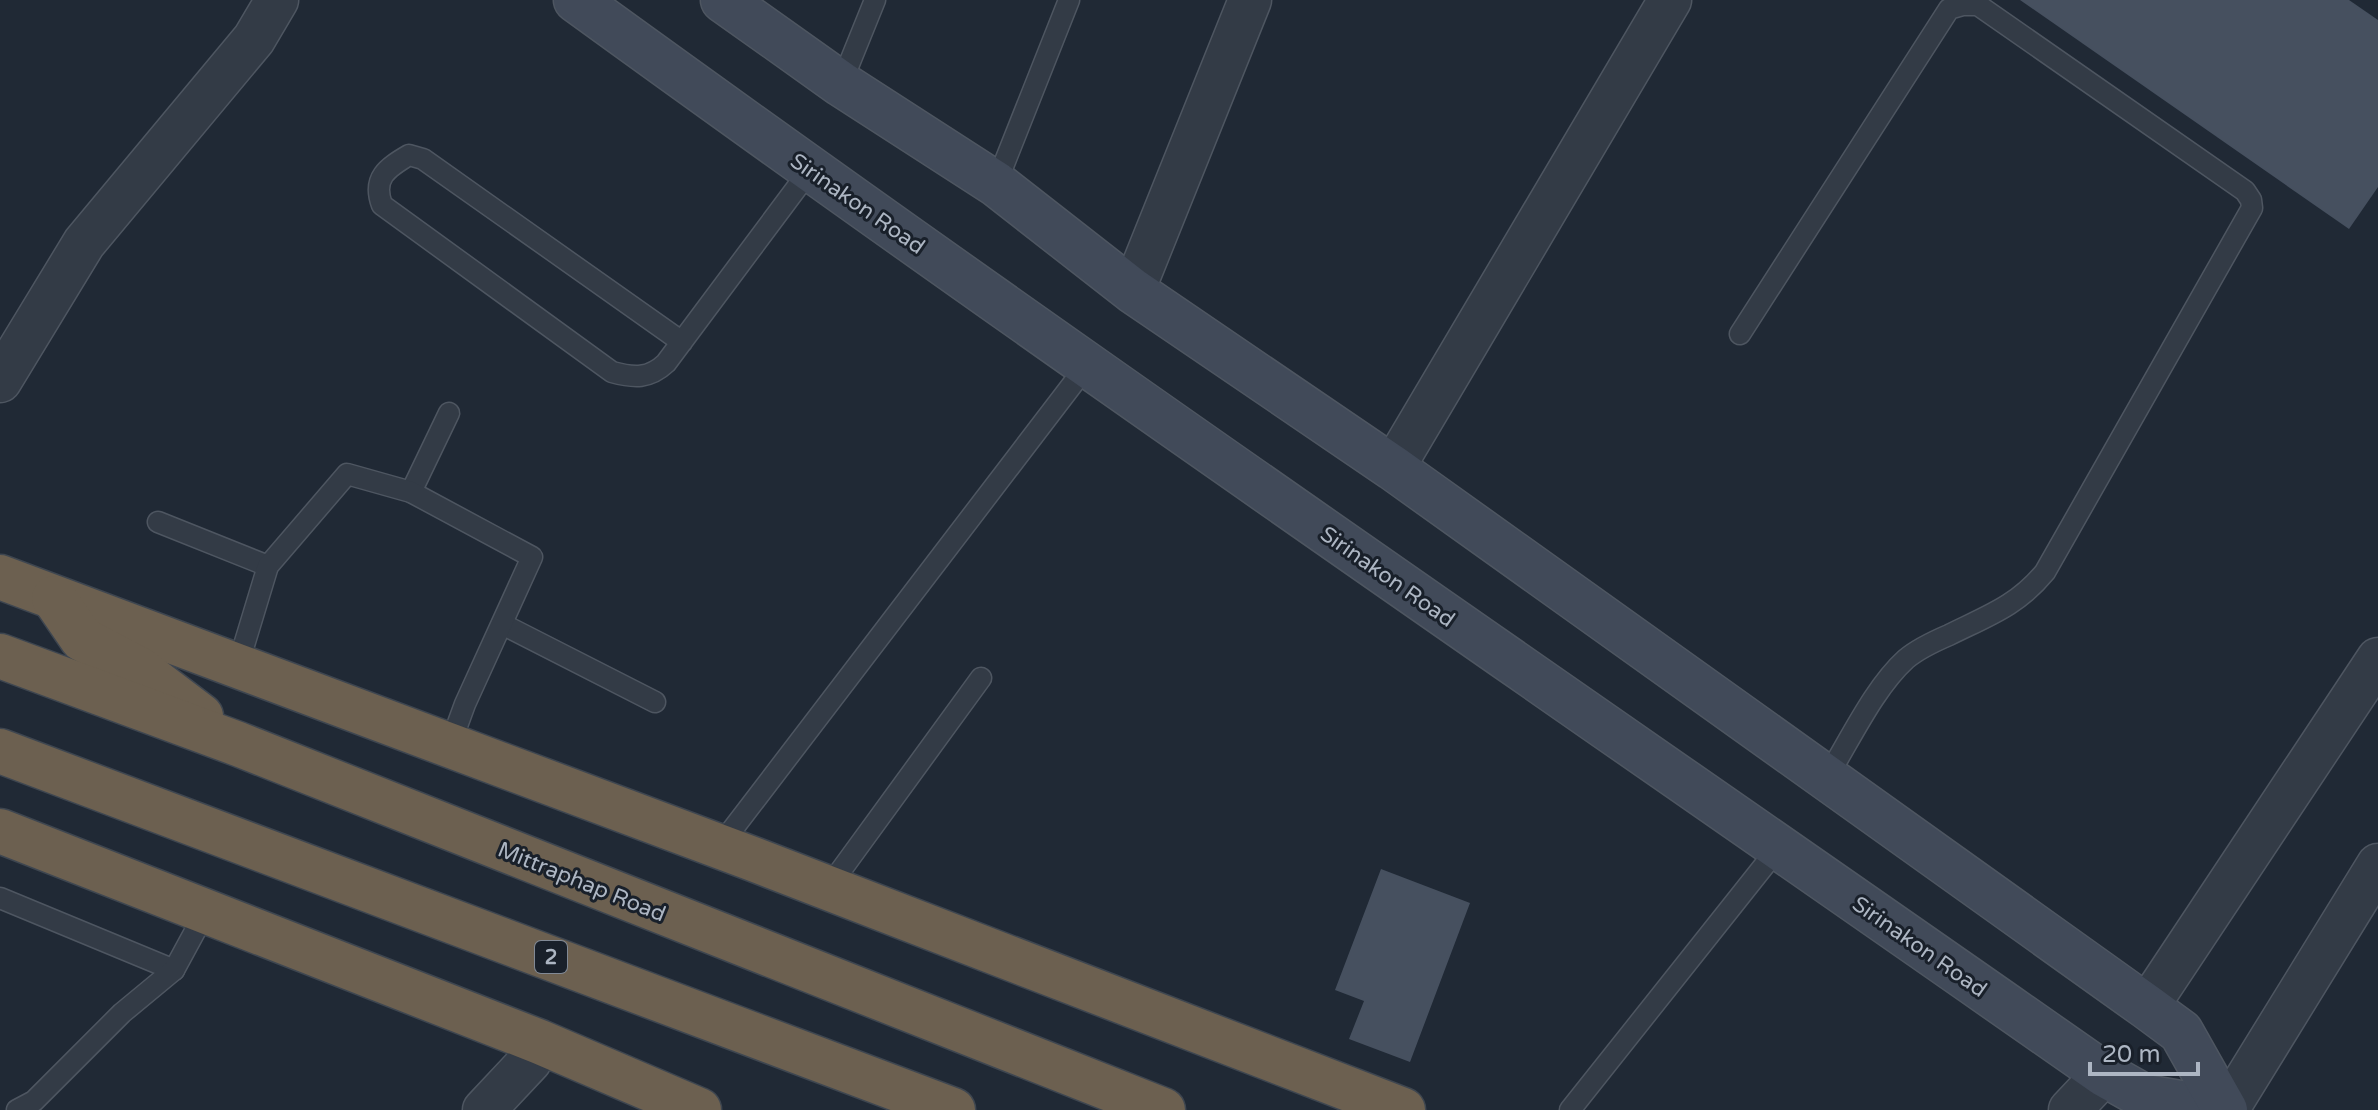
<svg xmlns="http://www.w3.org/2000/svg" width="2378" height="1110" font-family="'Varela Round',sans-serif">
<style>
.building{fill:#46505f}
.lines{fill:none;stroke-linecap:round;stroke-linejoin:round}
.lane-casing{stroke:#4e5661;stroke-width:23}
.street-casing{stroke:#4e5661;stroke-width:45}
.secondary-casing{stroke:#4e5661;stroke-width:47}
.highway-casing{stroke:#3e4650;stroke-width:47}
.lane{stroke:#333b46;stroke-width:20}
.street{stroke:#333b46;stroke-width:42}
.secondary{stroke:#414a59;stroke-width:44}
.highway{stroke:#6c6050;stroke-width:44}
.labels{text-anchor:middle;stroke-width:6;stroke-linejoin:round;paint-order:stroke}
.shield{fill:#19202a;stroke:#818995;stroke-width:2}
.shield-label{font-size:20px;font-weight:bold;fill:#adb6c3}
.street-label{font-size:22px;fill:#adb6c3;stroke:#19202a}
</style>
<rect width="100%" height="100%" fill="#202935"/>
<g class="building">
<path d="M2020 0H2349L2378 20V187L2349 229Z"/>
<path d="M1381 869 1470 903 1410 1062 1349 1039 1364 1001 1335 990Z"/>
</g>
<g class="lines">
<g class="lane-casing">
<g id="lane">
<path d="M841 84 875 0"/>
<path d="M996 184 1069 0"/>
<path d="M1740 334 1949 9 1963 5H1978L2245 191 2251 200 2252 208 2045 572C2017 606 1987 616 1949 635 1935 641 1918 649 1906 659 1874 688 1850 740 1827 777"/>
<path d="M682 342 423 159 409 155C387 168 372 178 382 205L612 372C634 378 649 379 666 363L810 170"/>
<path d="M411 492 449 413"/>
<path d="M158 522 268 566"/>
<path d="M502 624 655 702"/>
<path d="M238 665 268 566 347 474 411 492 532 557 465 704 450 745"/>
<path d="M719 847 1088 364"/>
<path d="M828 888 981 678"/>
<path d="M0 898 174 970"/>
<path d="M17 1110 34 1101 122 1013 174 970 206 911"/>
<path d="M1570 1110 1779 847"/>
</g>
</g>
<g class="street-casing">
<g id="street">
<path d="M1133 291 1250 0"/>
<path d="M0 381 84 243 254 39 277 0"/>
<path d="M1393 468 1670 0"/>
<path d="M2147 1007 2378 659"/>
<path d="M484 1110 530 1061 540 1042"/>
<path d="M2070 1110 2104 1074"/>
<path d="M2227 1110 2378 865"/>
</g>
</g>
<g class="secondary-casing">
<g id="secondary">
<path d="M576 0C1080 366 1594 717 2104 1074L2145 1097 2220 1110"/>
<path d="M723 0 841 84 996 184 1133 291 1393 468 2147 1007 2181 1032 2225 1110"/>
</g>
</g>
<g class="highway-casing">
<g id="highway">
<path d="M0 577 753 859 1403 1110"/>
<path d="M54 598 82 639 139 669 201 716"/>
<path d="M0 656 238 744 1163 1110"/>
<path d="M0 751 953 1110"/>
<path d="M0 831 540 1042 699 1110"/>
</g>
</g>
<use href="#lane" class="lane"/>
<use href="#street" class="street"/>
<use href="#secondary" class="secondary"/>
<use href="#highway" class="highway"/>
</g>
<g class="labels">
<rect class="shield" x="535" y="941" width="32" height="32" rx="6"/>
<g class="shield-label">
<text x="551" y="964">2</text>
</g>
<g class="street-label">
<text transform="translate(858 203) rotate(35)" y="8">Sirinakon Road</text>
<text transform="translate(1388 576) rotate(35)" y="8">Sirinakon Road</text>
<text transform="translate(582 881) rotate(22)" y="8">Mittraphap Road</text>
<text transform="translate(1920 946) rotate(35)" y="8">Sirinakon Road</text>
</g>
</g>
<path d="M2090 1062v12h108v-12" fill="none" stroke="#adb6c3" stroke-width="4"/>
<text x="2102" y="1062" font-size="24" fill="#adb6c3" stroke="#19202a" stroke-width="6" paint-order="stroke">20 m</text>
</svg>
